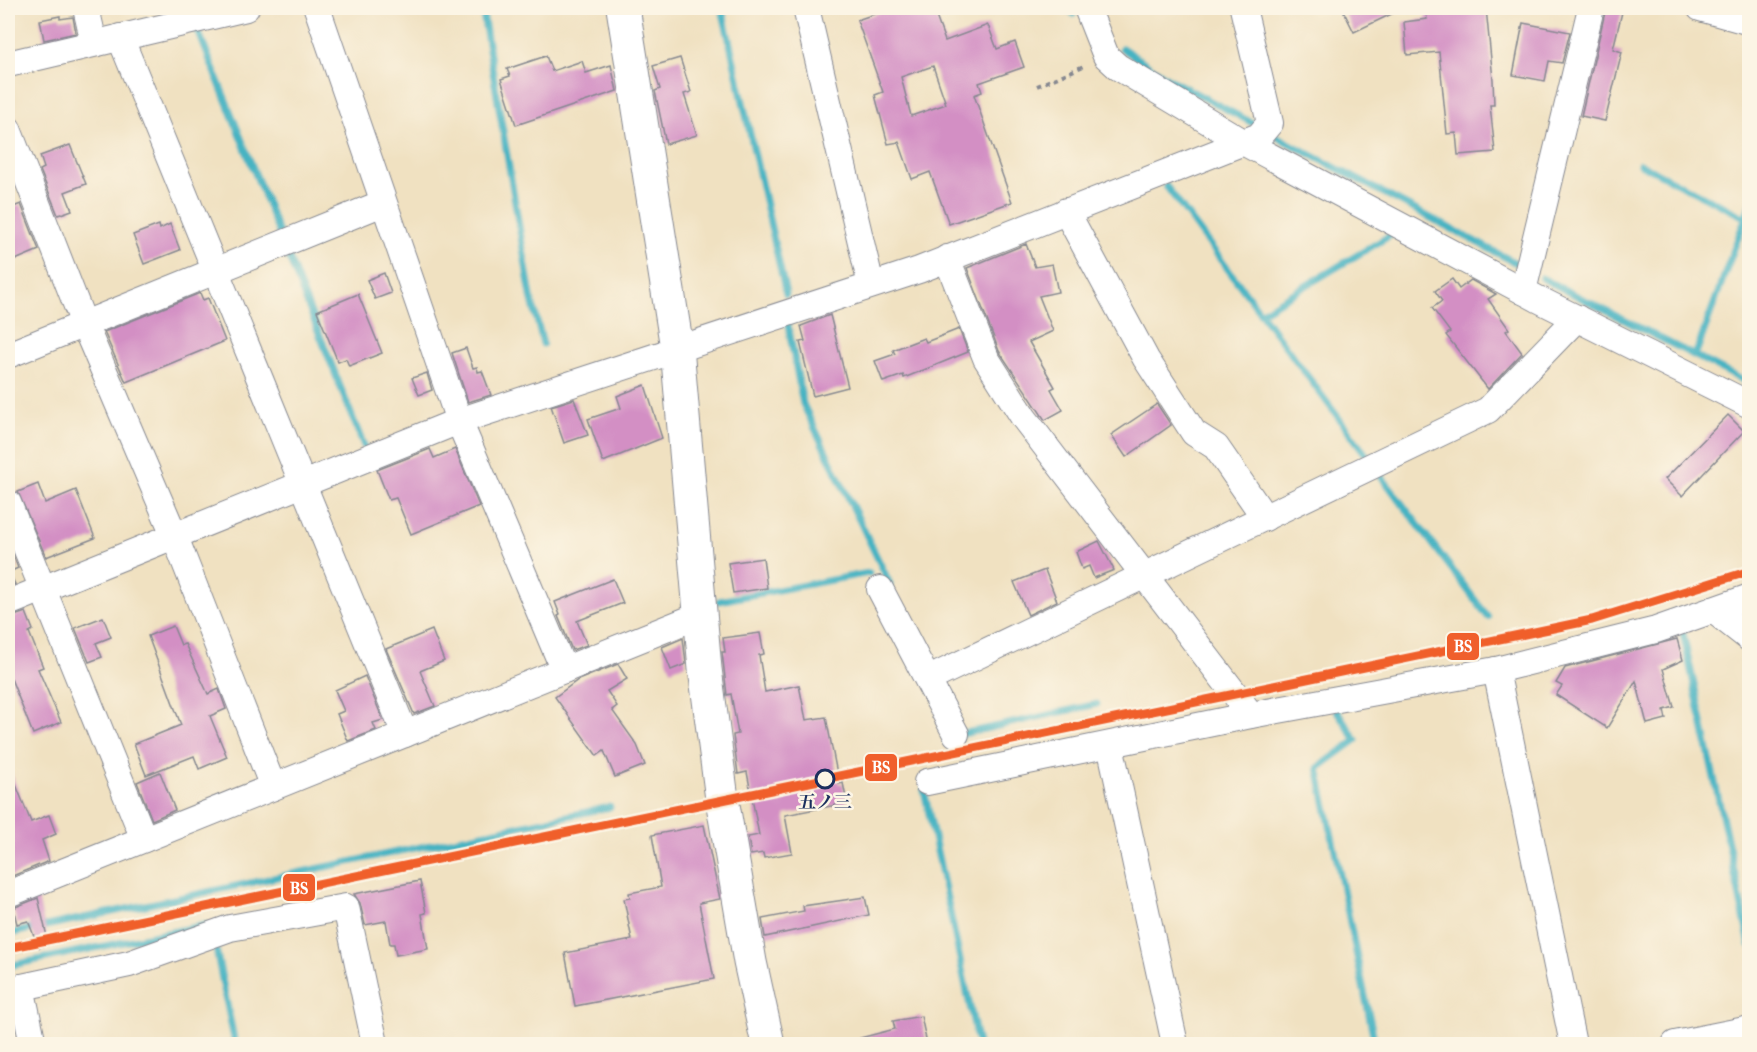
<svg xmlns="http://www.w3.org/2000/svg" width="1757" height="1052" font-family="'IM FELL French Canon','Noto Serif JP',serif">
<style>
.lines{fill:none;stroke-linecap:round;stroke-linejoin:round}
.stream{stroke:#46b3c2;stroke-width:7}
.building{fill:#d38fc4;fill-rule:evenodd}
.street-casing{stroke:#868890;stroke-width:28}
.secondary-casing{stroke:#868890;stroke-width:35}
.path{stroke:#868890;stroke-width:4;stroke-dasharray:4.5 4.5;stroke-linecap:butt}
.street{stroke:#fff;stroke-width:26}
.secondary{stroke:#fff;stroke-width:33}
.rail-1-casing{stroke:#fcf5e5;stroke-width:14}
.rail-1{stroke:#f05f2c;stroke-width:9}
.stop-dot{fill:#fcf5e5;stroke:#1b2f5e;stroke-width:3}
.labels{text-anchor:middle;stroke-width:5;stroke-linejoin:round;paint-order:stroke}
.stop-label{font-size:18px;font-weight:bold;fill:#1b2f5e;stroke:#fcf5e5}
.line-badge{stroke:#fcf5e5;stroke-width:2}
.badge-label{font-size:16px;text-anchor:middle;font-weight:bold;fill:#fff}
</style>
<rect width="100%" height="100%" fill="#fcf5e5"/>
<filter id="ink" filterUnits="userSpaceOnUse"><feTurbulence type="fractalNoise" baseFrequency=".0167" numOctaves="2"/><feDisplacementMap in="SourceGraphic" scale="12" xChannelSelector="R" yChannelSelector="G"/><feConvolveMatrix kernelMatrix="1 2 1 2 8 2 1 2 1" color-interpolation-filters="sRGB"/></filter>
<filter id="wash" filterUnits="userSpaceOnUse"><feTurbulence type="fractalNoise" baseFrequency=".008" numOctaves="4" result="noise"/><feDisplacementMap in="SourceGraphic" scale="24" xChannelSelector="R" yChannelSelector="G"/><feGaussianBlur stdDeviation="1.35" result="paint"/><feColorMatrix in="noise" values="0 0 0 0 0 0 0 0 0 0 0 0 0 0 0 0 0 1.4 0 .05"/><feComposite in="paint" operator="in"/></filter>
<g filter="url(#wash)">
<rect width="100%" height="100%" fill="#f0e1c1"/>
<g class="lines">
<g class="stream">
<path d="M482 8 531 296 543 344"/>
<path d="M722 8 786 294"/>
<path d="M1070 8 1073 14"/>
<path d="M194 29 197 28 281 238"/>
<path d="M1122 48 1167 78 1260 127"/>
<path d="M1270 133 1518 264"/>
<path d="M1640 164 1750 220"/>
<path d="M1166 186 1367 456"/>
<path d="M287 253 364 446"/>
<path d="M1542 278 1750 384"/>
<path d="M1260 313 1391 235"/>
<path d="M787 320 803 404 890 584"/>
<path d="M1695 356 1750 205"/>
<path d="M1378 472 1488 617"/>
<path d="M719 601 869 573"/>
<path d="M1682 629 1750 945"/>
<path d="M1334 706 1356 740 1318 768 1375 1044"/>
<path d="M961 732 962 734 1097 704"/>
<path d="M924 790 978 1044"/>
<path d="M8 934 610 807"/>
<path d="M216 949 235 1044"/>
<path d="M8 966 205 925"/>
</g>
</g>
<g id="blocks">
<g class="building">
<path d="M892 8H933L945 41 988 25 997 49 1015 42 1024 67 979 83 982 92 974 95 1012 202 949 224 930 172 912 179 899 142 888 144 875 95 883 92 857 20ZM933 66 946 104 911 116 901 77Z"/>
<path d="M1342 8H1404L1354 32Z"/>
<path d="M1425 8H1486L1493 80 1494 105H1490L1495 152 1458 155 1456 133 1447 134 1439 52 1407 55 1404 22 1427 19Z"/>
<path d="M1606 8H1623L1613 49 1622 52 1605 121 1581 116Z"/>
<path d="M60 16V19L73 17 76 33 44 40 40 20Z"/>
<path d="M1523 23 1570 32 1562 63 1549 61 1545 81 1513 75Z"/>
<path d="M546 56 552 71 582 61 586 73 611 65 617 91 516 125 501 79 510 76 507 69Z"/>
<path d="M680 58 691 92 684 94 697 135 666 144 655 91 660 89 653 66Z"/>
<path d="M70 145 86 184 65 192 72 210 58 215 40 170 44 168 40 156Z"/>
<path d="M21 204 39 250 8 263V209Z"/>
<path d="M170 224 180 250 144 264 133 235 159 225 160 229Z"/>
<path d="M1026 244 1035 267 1052 264 1058 292 1039 296 1053 331 1029 342 1055 387 1051 389 1063 410 1045 420 999 351 967 268Z"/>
<path d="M384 273 391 293 375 299 367 280Z"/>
<path d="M1452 279 1459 289 1471 280 1496 294 1488 299 1509 329 1506 331 1522 353 1488 389 1446 335 1450 332 1432 308 1442 301 1435 291Z"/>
<path d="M200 293 203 300 208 298 225 341 126 382 104 332Z"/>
<path d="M358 294 382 353 349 366 346 359 338 362 317 311Z"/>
<path d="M830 315 848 387 813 396 800 342 805 341 801 326Z"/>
<path d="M959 329 968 352 904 378 903 375 883 382 875 361 895 354 893 350 924 338 926 342Z"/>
<path d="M466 348 473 368 477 367 478 372 482 371 491 395 468 402 452 353Z"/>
<path d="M427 373 432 390 419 395 412 378Z"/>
<path d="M645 385 662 438 603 462 588 419 621 408 617 396Z"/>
<path d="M574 399 588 435 564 443 551 406Z"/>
<path d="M1157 404 1171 425 1126 457 1111 435Z"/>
<path d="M1728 415 1744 431 1682 496 1665 479Z"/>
<path d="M430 449 434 458 455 449 479 506 411 534 396 498 389 500 377 470Z"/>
<path d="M38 484 45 503 76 490 95 538 46 557 18 492Z"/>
<path d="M1099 541 1114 570 1094 578 1089 566 1082 569 1076 552Z"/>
<path d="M8 542 18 568 9 572 15 584 8 587Z"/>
<path d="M763 558 767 588 733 593 728 563Z"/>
<path d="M1045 570 1057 601 1028 615 1014 582Z"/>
<path d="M613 579 623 603 577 621 587 645 572 650 558 616 560 615 555 602Z"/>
<path d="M26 612 33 630 29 632 43 667 38 669 61 722 33 734 8 671V618Z"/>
<path d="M103 617 111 637 96 643 102 657 89 662 75 628Z"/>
<path d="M173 626 181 645 185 644 208 694 219 689 226 709 210 716 227 757 199 769 194 756 146 775 134 744 181 725 148 636Z"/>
<path d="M432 630 444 661 420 671 435 706 414 714 386 649Z"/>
<path d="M760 633 764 654 759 655 765 692 799 685 806 720 826 717 839 784 843 783 847 803 785 815 792 853 764 858 763 853 751 855 748 837 759 835 747 772 738 774 733 735 738 734 731 694 727 695 722 652H725L723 638Z"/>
<path d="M683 638 686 664 671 670 662 647Z"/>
<path d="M1677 639 1683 660 1663 669 1674 707 1664 710 1666 719 1647 724 1636 681 1607 728 1556 695 1562 686 1556 683 1565 668Z"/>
<path d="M618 664 627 679 607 691 617 706 612 710 637 745 645 765 615 777 604 751 597 756 555 697 578 680Z"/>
<path d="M365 676 383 720 373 723 376 730 348 741 337 714 344 711 335 690Z"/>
<path d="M8 765 31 822 49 815 56 834 42 840 49 861 10 877 8 870Z"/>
<path d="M160 772 175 810 152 820 137 782Z"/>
<path d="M704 825 720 899 699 903 714 979 575 1006 565 953 632 940 624 899 630 898 629 893 661 887 652 835Z"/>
<path d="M420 881 426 913 422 914 428 949 396 955 394 944H390L386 921 365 925 360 903 354 894Z"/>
<path d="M865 897 869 915 765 937 762 919 804 911 803 906Z"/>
<path d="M38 898 49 945 39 948 28 921 17 924 13 908Z"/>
<path d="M921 1016 927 1044H861L860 1038 895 1029 893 1021Z"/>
</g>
</g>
</g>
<g filter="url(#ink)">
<use href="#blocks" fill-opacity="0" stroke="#868890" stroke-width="1.5"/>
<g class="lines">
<g class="street-casing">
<g id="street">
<path d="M86 8 94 43"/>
<path d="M317 8 459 421 564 670"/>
<path d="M806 8 871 285"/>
<path d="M1087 8 1106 56 1118 67 1243 142 1538 299 1750 405"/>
<path d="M1700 8 1750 22"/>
<path d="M120 37 405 734"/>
<path d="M8 64 246 8"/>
<path d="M8 129 84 324 175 537 273 787"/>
<path d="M1066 211 1146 359 1194 433 1216 447 1265 518"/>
<path d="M947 258 986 358 1024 418 1251 715"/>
<path d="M1523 291 1591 8"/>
<path d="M8 355 383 203"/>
<path d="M8 503 144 839"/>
<path d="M880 589 956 734"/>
<path d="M8 603 459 421 919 270 1259 136 1270 123 1243 8"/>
<path d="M1713 610 1750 639"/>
<path d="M1496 670 1573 1044"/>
<path d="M929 679 1488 410 1577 318"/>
<path d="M1110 745 1175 1044"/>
<path d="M927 782 1251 715 1496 670 1656 630 1750 597"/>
<path d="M8 894 700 615"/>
<path d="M21 987 33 1044"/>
<path d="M8 990 129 964 230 928 346 907 375 1044"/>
<path d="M1675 1044 1750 1029"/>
</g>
</g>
<g class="secondary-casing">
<path id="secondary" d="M623 8 677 348 705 669 722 799 750 962 768 1044"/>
</g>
<path class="path" d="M1037 86 1086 65"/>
<use href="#street" class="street"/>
<use href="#secondary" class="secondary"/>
<g class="rail-1-casing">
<path id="rail-1" d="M8 948 1592 620 1750 571"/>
</g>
<use href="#rail-1" class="rail-1"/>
</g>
</g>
<circle class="stop-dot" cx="825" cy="779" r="9"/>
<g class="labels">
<g class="stop-label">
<text x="825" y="808">五ノ三</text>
</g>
</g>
<g class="line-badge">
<rect x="1446" y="632" width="34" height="29" rx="6" fill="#f05f2c"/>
<rect x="864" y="753" width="34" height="29" rx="6" fill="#f05f2c"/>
<rect x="282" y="873" width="34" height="29" rx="6" fill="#f05f2c"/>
</g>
<g class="badge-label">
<text x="1463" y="652">BS</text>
<text x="881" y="773">BS</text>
<text x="299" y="894">BS</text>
</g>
<rect width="1757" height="1052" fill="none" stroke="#fcf5e5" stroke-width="30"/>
</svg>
